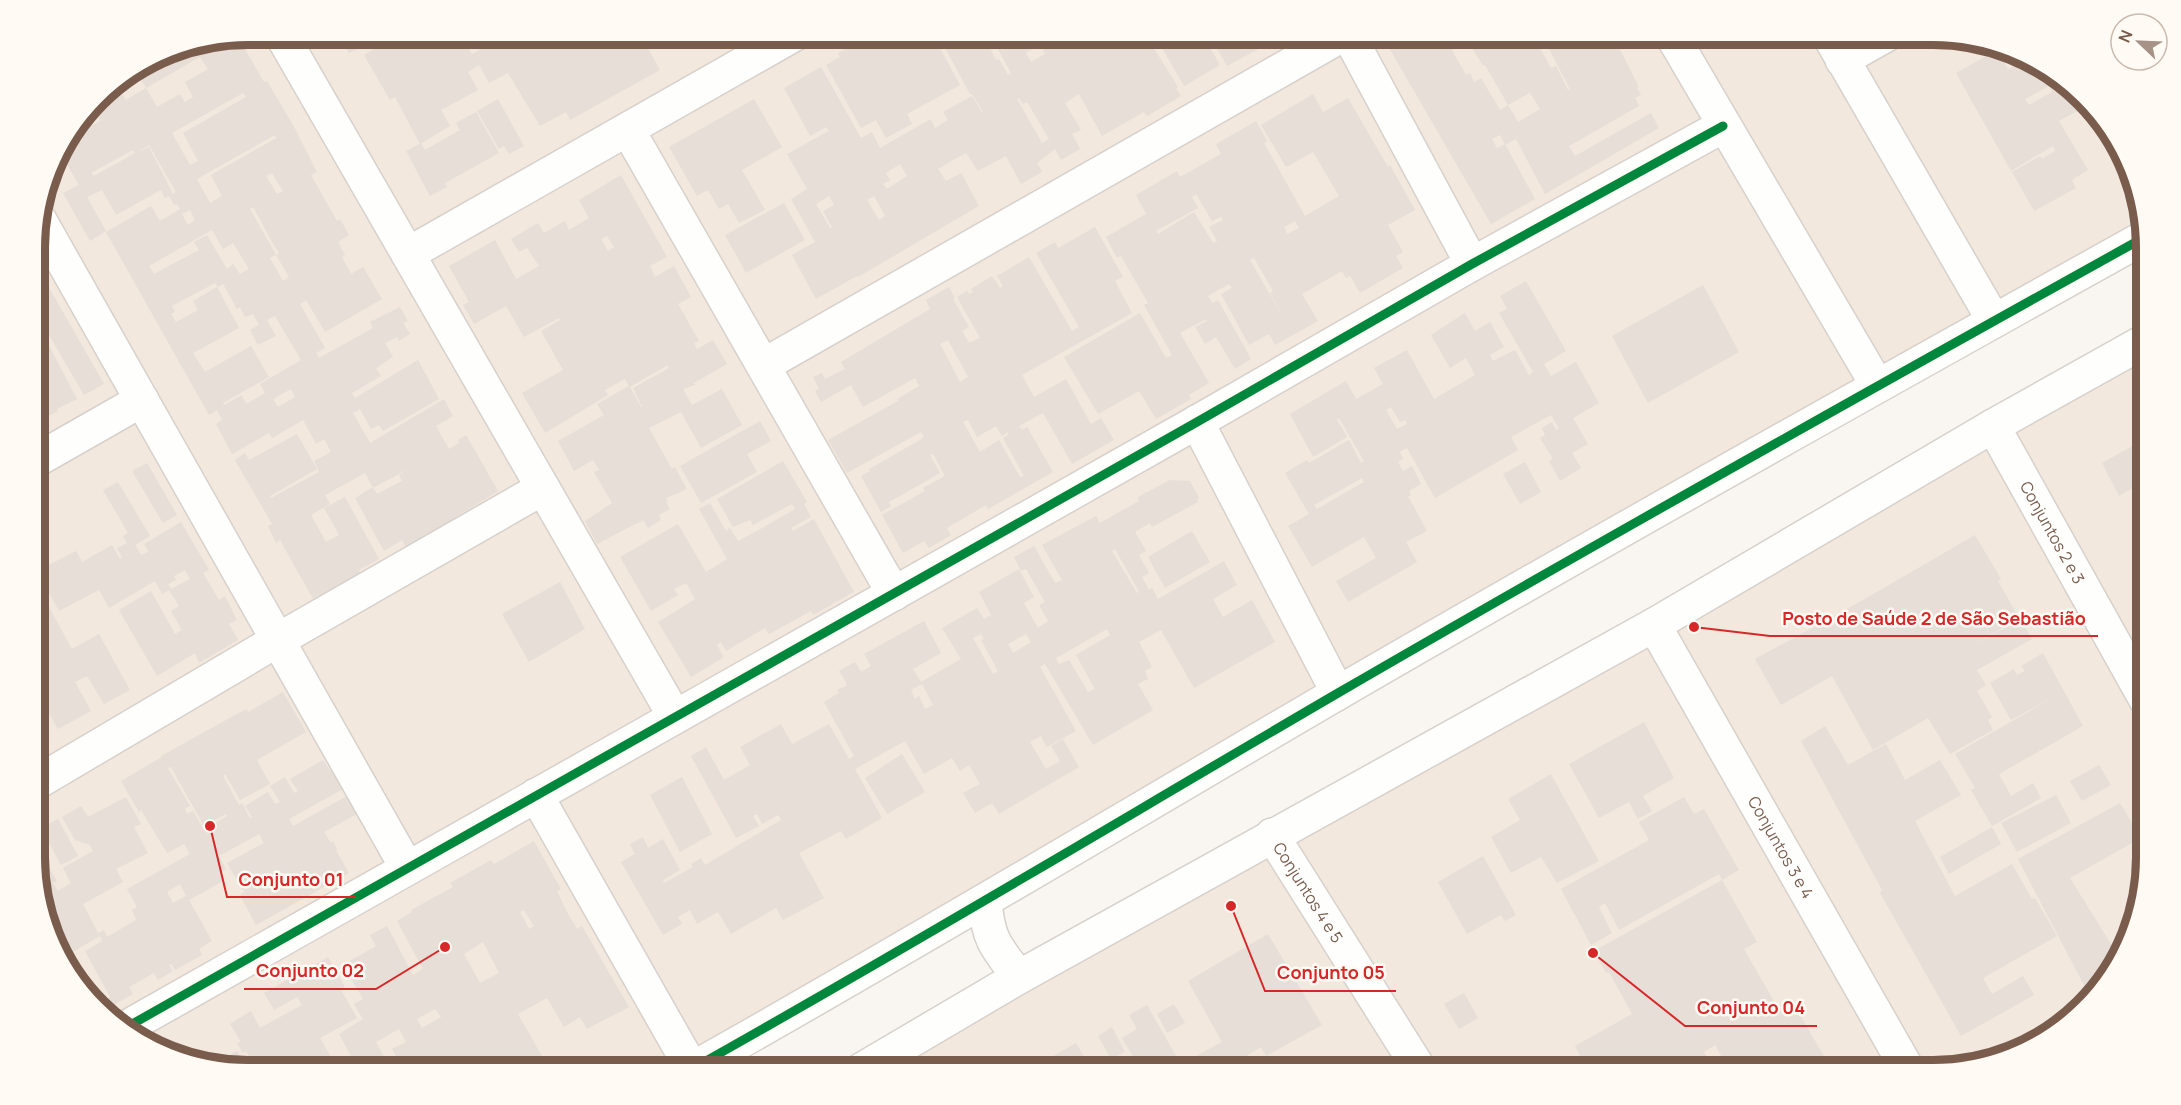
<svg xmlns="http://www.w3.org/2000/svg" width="2181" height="1105" font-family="Manrope,sans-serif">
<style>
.residential{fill:#f2e8de}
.building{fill:#e6ded7;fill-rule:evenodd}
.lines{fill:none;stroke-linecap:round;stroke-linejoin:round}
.minor-casing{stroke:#d7d1cb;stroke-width:36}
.tertiary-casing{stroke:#d7d1cb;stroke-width:36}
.minor{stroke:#fefefd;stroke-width:33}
.tertiary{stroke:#fefefd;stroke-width:33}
.cycleway-casing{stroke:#fffaf3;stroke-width:13}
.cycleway{stroke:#00873e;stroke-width:9}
.labels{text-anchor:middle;stroke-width:5;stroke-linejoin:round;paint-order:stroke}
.street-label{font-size:16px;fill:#7a5c4d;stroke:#fffaf3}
.rim{fill:none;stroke:#7a5c4d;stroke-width:8}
.leader{fill:none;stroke:#d62828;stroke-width:2}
.callout-dot{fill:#d62828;stroke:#fffaf3;stroke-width:2}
.callout-label{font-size:18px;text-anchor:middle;font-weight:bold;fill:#d62828;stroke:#fffaf3;stroke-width:5;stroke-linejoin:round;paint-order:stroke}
</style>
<rect width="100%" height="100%" fill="#f9f5f0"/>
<g class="residential">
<path d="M248 34 1933 35 2027 56 2110 129 2145 220V237L690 1070H248L154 1049 78 987 36 885 35 234 57 153 107 88 167 51Z"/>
<path d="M2145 341 2146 857 2125 951 2051 1035 1947 1070H861Z"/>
</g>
<g class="building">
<path d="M339 34H368L362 38 366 45 349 53Z"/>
<path d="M368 34H462L472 54 500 38 498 34H543L524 47 546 34H558L561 40 575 34H640L660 70 570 120 566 112 540 126 508 73 489 83 479 65 468 72 478 90 441 110 450 126 420 144 395 97 390 100 364 55 375 48Z"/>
<path d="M870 34H940L934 37 960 85 907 114 912 124 886 138 876 120 861 128 826 65 840 57 838 53Z"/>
<path d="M943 34H983L996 60 999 59 1008 75 1011 73 995 44 1001 41 999 37 993 41 990 34H1115L1119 41 1130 34H1145L1178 87 1176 88 1181 96 1147 116 1144 112 1102 136 1079 94 1065 103 1081 130 1072 134 1080 149 1061 160 1055 149 1037 163 1042 172 1021 184 1006 156 978 171 966 153 953 160 938 169 946 181 961 173 979 206 858 277 857 276 816 299 792 255 815 242 791 199 807 189 787 154 829 131 826 127 810 136 784 88 821 67 861 138 872 132 880 148 929 120 930 119 935 128 948 120 943 112 972 96 982 113 983 112 972 94H970L939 37ZM1040 45 1045 54 1031 62 1026 53ZM1019 98 1023 104 1027 102 1049 139 1042 143 1017 99ZM900 164 907 176 887 189 883 184 890 180 886 173ZM829 196 834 205 823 211 832 227 830 228 816 204ZM874 196 885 216 879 220 867 200Z"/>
<path d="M1154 34H1202L1220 65 1184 86Z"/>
<path d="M1209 34H1268L1259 40 1262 47 1227 66Z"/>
<path d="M1381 34H1538L1534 37 1551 68 1556 66 1568 90 1570 89 1541 34H1612L1639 87 1637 88 1641 95 1635 98 1639 106 1569 146 1575 156 1651 113 1659 128 1545 194 1516 139 1505 145 1500 135 1492 139 1497 148 1505 144 1535 199 1491 224ZM1468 41 1483 66 1485 65 1508 105 1502 109 1500 110 1481 78 1474 82 1470 73 1466 75 1452 50ZM1530 93 1540 109 1518 122 1508 105Z"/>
<path d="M238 37 264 82 267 81 293 125 317 172 311 175 337 221 340 219 349 235 338 242 345 255 342 257 351 274 363 267 382 299 325 332 306 300 300 304 325 348 316 353 319 358 373 328 370 322 400 307 408 321 403 323 410 334 399 341 397 337 385 343 393 357 376 368 381 376 352 393 355 398 418 360 439 399 383 431 379 425 371 429 360 409 353 413 370 443 444 399 453 416 436 426 449 449 459 443 458 440 466 435 498 491 451 520 453 524 407 549 402 540 384 551 355 498 373 487 377 494 402 481 399 475 408 469 373 488 365 473 325 495 330 504 311 515 326 542 339 535 324 508 345 497 379 559 359 570 360 573 313 599 280 540 276 543 268 526 272 524 235 460 245 453 249 460 297 434 317 469 270 496 271 498 319 472 314 461 331 452 324 439 316 444 303 420 272 438 269 433 232 454 216 424 222 420 217 410 209 415 106 232 151 206 160 221 180 209 177 204 174 205 169 196 165 198 161 190 116 215 102 190 87 197 106 231 90 241 63 193 79 185 59 151 72 133 73 135 100 121 98 115 78 125 107 88 115 83 126 100 146 88 136 70 152 60 154 65 186 47ZM200 57 208 69 185 82 193 97 185 102 180 94 157 107 146 88ZM243 93 246 97 183 133 198 161 190 165 172 133ZM275 135 276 138 211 175 222 196 210 203 197 179ZM149 145 176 192 173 194 149 147 138 152ZM133 150 135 153 94 176 91 173ZM272 173 283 191 277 194 266 176ZM253 207 272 242 279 253 276 255 250 209ZM190 210 195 220 188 225 182 214ZM212 230 223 249 233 243 249 269 240 274 233 264 227 269 207 235 194 242 199 250 154 274 149 266ZM276 255 289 277 283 281 270 258ZM215 283 218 287 223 284 237 309 240 307 245 317 253 314 259 325 250 330 258 345 276 336 267 320 275 316 301 360 260 384 265 393 246 404 242 395 224 405 223 403 269 377 251 346 205 372 193 353 239 328 217 287 193 301 198 310 176 322 171 314 175 312 172 306ZM291 389 295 397 278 407 273 399Z"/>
<path d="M1997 50 2008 69 2028 58 2085 107 2059 121 2088 170 2072 180 2076 188 2034 211 2012 172 2040 156 2042 159 2055 151 2053 146 2011 171 1956 73ZM2049 86 2052 92 2029 105 2025 99Z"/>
<path d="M1313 94 1323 112 1348 98 1388 167 1390 165 1415 210 1388 225 1403 252 1396 256 1403 268 1360 293 1350 276 1346 278 1342 271 1302 294 1318 321 1275 345 1269 334 1249 345 1221 294 1232 288 1229 284 1208 296 1212 303 1218 300 1251 359 1235 369 1216 337 1205 344 1195 327 1207 321 1206 319 1180 333 1209 383 1189 395 1191 399 1156 419 1139 391 1098 414 1064 357 1140 313 1166 358 1172 355 1144 305 1148 303 1121 256 1117 258 1106 237 1146 214 1136 195 1177 171 1180 177 1221 154 1216 144 1256 121 1267 141 1264 143 1305 216 1339 196 1313 152 1286 167 1261 125ZM1196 194 1212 221 1221 217 1223 220 1209 227 1217 241 1213 243 1194 212 1158 234 1156 231 1198 208 1192 197ZM1295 221 1299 228 1287 234 1284 227ZM1254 258 1273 291 1270 293 1286 322 1250 260Z"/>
<path d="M498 99 524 146 509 154 504 146 499 149 477 111Z"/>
<path d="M754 99 782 147 742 170 765 210 739 223 728 204 719 209 708 190 697 196 669 147Z"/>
<path d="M2087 109 2110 129 2123 162 2118 164Z"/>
<path d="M476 112 499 153 445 183 447 187 430 196 406 151 421 143 425 150 460 130 456 123Z"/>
<path d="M621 175 667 257 650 266 655 277 674 266 691 297 678 304 699 341 694 343 697 349 713 340 727 364 694 383 695 385 683 389 692 405 722 389 742 425 701 448 681 412 649 428 672 469 675 467 687 489 666 498 668 501 666 502 670 509 659 515 661 520 648 528 643 520 597 544 585 521 612 503 594 472 599 470 593 460 574 471 558 441 604 415 597 404 629 386 625 379 605 390 608 395 545 433 522 393 563 370 541 331 560 320 559 318 524 337 506 306 474 324 463 305 469 302 449 266 495 240 516 279 539 266 527 248 519 252 511 239 538 223 544 233 565 221 569 230 589 218 579 200ZM607 236 614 247 608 251 601 239ZM668 365 669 368 633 388 642 407H641L630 387Z"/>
<path d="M784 203 805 240 746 273 725 235Z"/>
<path d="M1095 227 1123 277 1115 281 1132 313 1022 375 1034 397 1066 379 1091 424 1101 418 1114 440 1072 464 1043 413 1019 426 1022 430 1027 427 1053 472 988 509 986 505 947 528 951 535 929 548 924 541 903 553 882 515 925 491 923 488 945 476 933 454 930 455 940 473 889 502 891 506 881 512 861 476 870 471 869 469 920 440 924 437 921 432 847 473 828 440 898 401 897 399 919 386 915 378 863 407 851 385 821 402 815 391 819 389 813 377 822 373 825 379 845 369 841 362 930 309 926 300 949 287 955 298 953 299 969 327 962 331 969 343 980 338 957 297 967 291 970 294 973 292 971 289 992 276 1000 288 1003 286 997 276 1029 257 1072 331 1079 327 1036 253 1055 242 1058 248ZM948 340 968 377 960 382 940 344ZM968 420 977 437 996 426 1002 436 1008 432V435L1003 438 1024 476 1020 477 999 440 980 452 963 422Z"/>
<path d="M35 263 104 384 84 395 49 335 45 338 77 399 57 409 58 411 35 423V382L38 387 43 384 35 371Z"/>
<path d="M1526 281 1566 351 1544 364 1551 376 1576 362 1599 403 1573 418 1588 444 1572 453 1581 468 1560 481 1549 461 1553 459 1540 438 1545 435 1542 428 1552 422 1556 430 1559 428 1551 415 1511 437 1518 450 1435 498 1407 448 1400 452 1403 459 1398 462 1403 471 1412 466 1421 484 1409 491 1411 495 1408 496 1427 531 1406 542 1417 562 1348 602 1336 581 1376 558 1364 537 1312 567 1288 526 1309 514 1285 473 1307 460 1309 463 1349 440 1361 463 1364 461 1339 418 1337 420 1347 437 1313 457 1290 414 1346 381 1356 399 1383 384 1374 368 1407 350 1434 399 1475 375 1466 358 1450 368 1431 335 1465 313 1475 331 1490 322 1504 347 1490 355 1493 361 1515 350 1529 375 1533 372 1499 313 1507 309 1500 296ZM1391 407 1400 422 1405 420 1407 424 1397 429 1386 410ZM1362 478 1364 482 1317 509 1314 505Z"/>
<path d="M1703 285 1739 352 1648 403 1612 336Z"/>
<path d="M760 421 771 441 747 454 757 472 701 503 680 466Z"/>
<path d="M2145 439V481L2119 496 2102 463Z"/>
<path d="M783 461 807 502 804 504 811 517 791 528 793 531 814 519 854 592 813 615 811 611 769 634 765 628 726 651 721 642 717 645 724 657 691 677 658 622 695 599 690 590 686 583 674 589 678 595 651 611 620 557 678 524 706 572 727 559 699 509 710 503 726 531 730 528 738 541 764 527 795 509 792 504 753 525 750 520 733 527 717 499Z"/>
<path d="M1525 462 1541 492 1520 504 1503 474Z"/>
<path d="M147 463 177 515 163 523 132 471Z"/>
<path d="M1170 480 1190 481 1199 498 1197 499 1198 502 1152 527 1150 523 1135 532 1146 551 1139 555 1149 573 1142 577 1149 590 1152 588 1158 599 1224 561 1237 585 1213 599 1223 617 1252 600 1275 642 1194 688 1161 630 1139 642 1152 667 1145 671 1148 679 1138 684 1153 710 1093 745 1045 664 1040 667 1076 731 1047 747 1041 736 1030 742 1046 769 1060 761 1051 746 1063 739 1079 767 999 814 992 803 975 813 963 793 980 784 969 765 960 771 952 758 924 774 905 741 855 769 882 818 846 839 841 831 799 853 824 898 783 920 776 908 731 934 718 912 697 924 690 910 678 917 682 924 663 935 621 862 635 854 630 844 643 837 648 848 663 839 680 870 663 880 664 883 693 867 691 864 701 858 705 865 781 820 778 815 762 824 757 814 753 816 759 826 736 838 691 756 706 747 724 780 750 765 740 747 781 724 792 744 829 724 849 759 854 756 824 702 839 693 837 690 846 686V682L839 671 855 662 861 672 871 666 864 654 924 621 941 653 913 669 921 682 961 659 942 628 977 608 984 619 991 615 979 592 1019 569 1034 597 1024 603 1038 628 1048 621 1039 605 1045 602 1026 569 1021 571 1014 557 1034 546 1055 583 1062 580 1042 545 1096 516 1100 523 1139 501 1138 497ZM1115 549 1139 592 1137 593 1112 551ZM1107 629 1110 635 1076 655 1095 689 1088 692 1069 660 1059 664 1056 658ZM981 634 984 639 981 640 998 671 993 674 973 638ZM1026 634 1031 642 1013 653 1008 644ZM922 684 933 705 925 709 919 696 915 699 911 690Z"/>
<path d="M118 482 150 536 135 545 141 555 149 551 144 544 181 522 209 570 203 573 219 600 225 596 237 620 229 624 238 640 199 663 195 653 157 676 119 610 151 591 175 634 182 630 171 611 179 606 169 590 190 579 185 570 174 576 176 580 168 584 171 589 162 594 155 581 109 608 99 590 59 611 37 571 76 551 82 562 112 545 120 559 122 557 117 548 127 543 123 536 128 533 103 490Z"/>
<path d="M1192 531 1210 562 1165 588 1148 557Z"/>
<path d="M1975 535 2001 579 1998 581 2019 618 1965 650 2020 619 2032 639 1977 670 1986 685 1977 691 1992 717 1988 720 1993 730 1950 754 1928 718 1873 750 1832 676 1781 705 1755 659 1863 600Z"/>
<path d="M560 582 585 629 529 662 502 614Z"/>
<path d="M39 589 72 649 99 634 130 690 104 704 87 676 75 682 91 711 58 729 43 703 36 707V692L41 700 43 699 36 686V591Z"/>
<path d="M2043 653 2083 726 1999 774 2011 796 2033 783 2041 798 1992 826 1971 790 1975 788 1955 754 2059 694 2011 720 1990 683 2014 669 2017 675 2025 671 2021 666Z"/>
<path d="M283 692 306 732 257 760 270 784 240 800 225 774 223 776 239 805 242 803 250 818 252 817 245 806 268 792 275 804 280 802 270 786 285 777 294 793 298 791 290 779 323 760 331 772 333 771 343 789 289 819 293 826 347 796 357 814 324 832 331 843 333 841 337 849 336 850 349 873 256 925 240 895 244 892 227 863 264 843 259 834 219 856 226 869 221 872 225 880 189 900 212 941 199 949 202 955 175 970 172 964 169 965 173 971 158 980 154 973 129 987 133 994 112 1006 108 998 110 997 85 951 102 941 100 936 71 953 77 962 70 966 36 885V845L57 881 53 883 58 891 71 883 63 868 93 851 90 845 75 840 62 817 81 806 88 817 126 797 141 824 134 827 148 853 116 869 123 882 83 904 98 933 104 930 107 937 136 920 132 910 137 907 127 889 190 854 184 844 167 853 141 810 139 812 121 781 162 757 161 756 246 709 248 712ZM171 767 204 826 226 814 227 816 204 830 193 811 187 814 185 809 190 806 168 768ZM180 884 186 896 173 903 167 892Z"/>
<path d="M1644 722 1674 778 1643 796 1652 811 1638 819 1629 802 1599 818 1569 764Z"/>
<path d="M1825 726 1848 765 1886 744 1905 780 1940 760 1961 795 1915 821 1955 896 2012 864 2032 899 2035 898 2057 936 1983 978 1992 994 2023 976 2034 995 1961 1036 1880 893 1882 890 1801 741Z"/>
<path d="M902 754 925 792 887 814 865 778Z"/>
<path d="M2099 765 2111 785 2082 801 2070 781Z"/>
<path d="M1551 774 1599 861 1557 883 1541 857 1511 873 1491 837 1520 820 1508 799Z"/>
<path d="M682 777 712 834 680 852 650 795Z"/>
<path d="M2056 795 2071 823 2017 852 2001 823Z"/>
<path d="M1684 797 1694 814 1704 809 1739 870 1722 880 1757 942 1744 949 1779 1010 1793 1003 1832 1070H1729L1715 1045 1704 1052 1715 1070H1588L1575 1046 1632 1014 1609 972 1606 973 1594 951 1722 880 1719 874 1619 930 1605 903 1599 907 1612 933 1591 945 1561 889 1649 840 1639 822Z"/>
<path d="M2120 803 2141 838 2070 878 2119 957 2088 993 2018 859Z"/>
<path d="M58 819 78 856 61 865 41 828Z"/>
<path d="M1992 827 2001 844 1949 874 1940 857Z"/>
<path d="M534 841 561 889 557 891 567 912 577 929 582 926 629 1007 587 1029 580 1017 564 1027 547 998 518 1014 547 1065 536 1070H500L497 1064 486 1070H404L392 1049 406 1042 399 1029 376 1042 391 1070H250L255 1068 246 1051 243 1053 237 1043 241 1042 230 1024 251 1011 260 1028 302 1005 297 997 274 1010 264 993 328 957 345 987 341 990 357 1018 320 1038 331 1057 324 1062 328 1069 351 1056 339 1034 363 1019 354 1004 363 999 343 965 376 946 370 935 387 926 413 975 423 969 397 921 412 912 411 910 453 887 450 883 491 860 494 864ZM524 910 534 926 529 929 520 912ZM483 942 499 973 480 983 464 954ZM435 1009 441 1017 422 1028 417 1019Z"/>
<path d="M1483 856 1516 915 1505 921 1501 915 1467 934 1438 882Z"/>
<path d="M1268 934 1322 1025 1266 1056 1261 1047 1243 1058 1248 1067 1242 1070H1189L1184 1062 1222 1042 1188 981Z"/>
<path d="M1464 993 1478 1018 1459 1029 1444 1004Z"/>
<path d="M1174 1004 1185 1023 1167 1033 1157 1014Z"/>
<path d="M1147 1005 1184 1070H1141L1122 1038 1137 1029 1129 1015Z"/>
<path d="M1112 1027 1125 1052 1111 1059 1098 1036Z"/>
<path d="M2008 1040 2012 1048 1976 1060 1975 1057Z"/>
<path d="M1076 1043 1092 1070H1043L1040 1064Z"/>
<path d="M237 1051 248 1070 224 1065 226 1064 223 1059Z"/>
<path d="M1036 1061 1041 1070H1019Z"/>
</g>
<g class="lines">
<g class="minor-casing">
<g id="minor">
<path d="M281 34 675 717"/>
<path d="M1348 34 1472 264"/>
<path d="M1671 34 1877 385"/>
<path d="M1828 34 1994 321"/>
<path d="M1842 60 1888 34"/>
<path d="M628 130 894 594"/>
<path d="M39 219 407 868"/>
<path d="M408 254 795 34"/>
<path d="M764 365 1344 34"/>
<path d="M1197 422 1338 693"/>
<path id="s1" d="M1993 426 2146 700"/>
<path d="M35 461 142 400"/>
<path id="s2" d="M1654 625 1908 1070"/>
<path d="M36 783 278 640 543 488"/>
<path d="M536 795 692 1069"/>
<path id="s3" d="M1272 835 1420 1070"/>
<path d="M127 1027 1197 422 1472 264 1723 126"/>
</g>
</g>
<g class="tertiary-casing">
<g id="tertiary">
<path d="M985 901C988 940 996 947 1019 977"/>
<path d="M690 1070C908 948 1122 819 1338 693 1605 538 1875 387 2145 237"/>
<path d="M861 1070 1019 977 1654 625 1993 426 2145 341"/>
</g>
</g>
<use href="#minor" class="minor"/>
<use href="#tertiary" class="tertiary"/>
<g class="cycleway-casing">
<g id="cycleway">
<path d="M127 1027 1197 422 1472 264 1723 126"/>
<path d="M690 1070C908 948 1122 819 1338 693 1605 538 1875 387 2145 237"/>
</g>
</g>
<use href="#cycleway" class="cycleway"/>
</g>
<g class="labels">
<g class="street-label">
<text dy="6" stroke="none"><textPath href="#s1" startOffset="122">Conjuntos 2 e 3</textPath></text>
<text dy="6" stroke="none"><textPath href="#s2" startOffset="256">Conjuntos 3 e 4</textPath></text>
<text dy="6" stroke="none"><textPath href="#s3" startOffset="68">Conjuntos 4 e 5</textPath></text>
</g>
</g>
<path d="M0 0H2181V1105H0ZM248 45H1933A203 203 0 0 1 2136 248V857A203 203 0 0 1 1933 1060H248A203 203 0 0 1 45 857V248A203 203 0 0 1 248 45Z" fill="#fffaf3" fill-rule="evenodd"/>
<path class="rim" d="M248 45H1933A203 203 0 0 1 2136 248V857A203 203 0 0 1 1933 1060H248A203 203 0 0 1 45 857V248A203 203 0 0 1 248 45Z"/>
<path class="leader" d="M1694 627L1770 636H2098M210 826L227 897H356M445 947L376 989H244M1231 906L1265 991H1396M1593 953L1685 1026H1817"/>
<g class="callout-dot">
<circle cx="1694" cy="627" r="6"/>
<circle cx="210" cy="826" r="6"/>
<circle cx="445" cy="947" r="6"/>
<circle cx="1231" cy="906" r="6"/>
<circle cx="1593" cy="953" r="6"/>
</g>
<g class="callout-label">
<text x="1934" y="625">Posto de Saúde 2 de São Sebastião</text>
<text x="291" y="886">Conjunto 01</text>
<text x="310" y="977">Conjunto 02</text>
<text x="1331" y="979">Conjunto 05</text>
<text x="1751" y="1014">Conjunto 04</text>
</g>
<g transform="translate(2139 42) rotate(293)"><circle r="28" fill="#fffaf3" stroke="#cabbb1" stroke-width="1.5"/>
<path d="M0-4.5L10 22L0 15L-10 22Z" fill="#a69286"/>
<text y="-9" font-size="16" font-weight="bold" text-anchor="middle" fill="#7a5c4d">N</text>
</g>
</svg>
